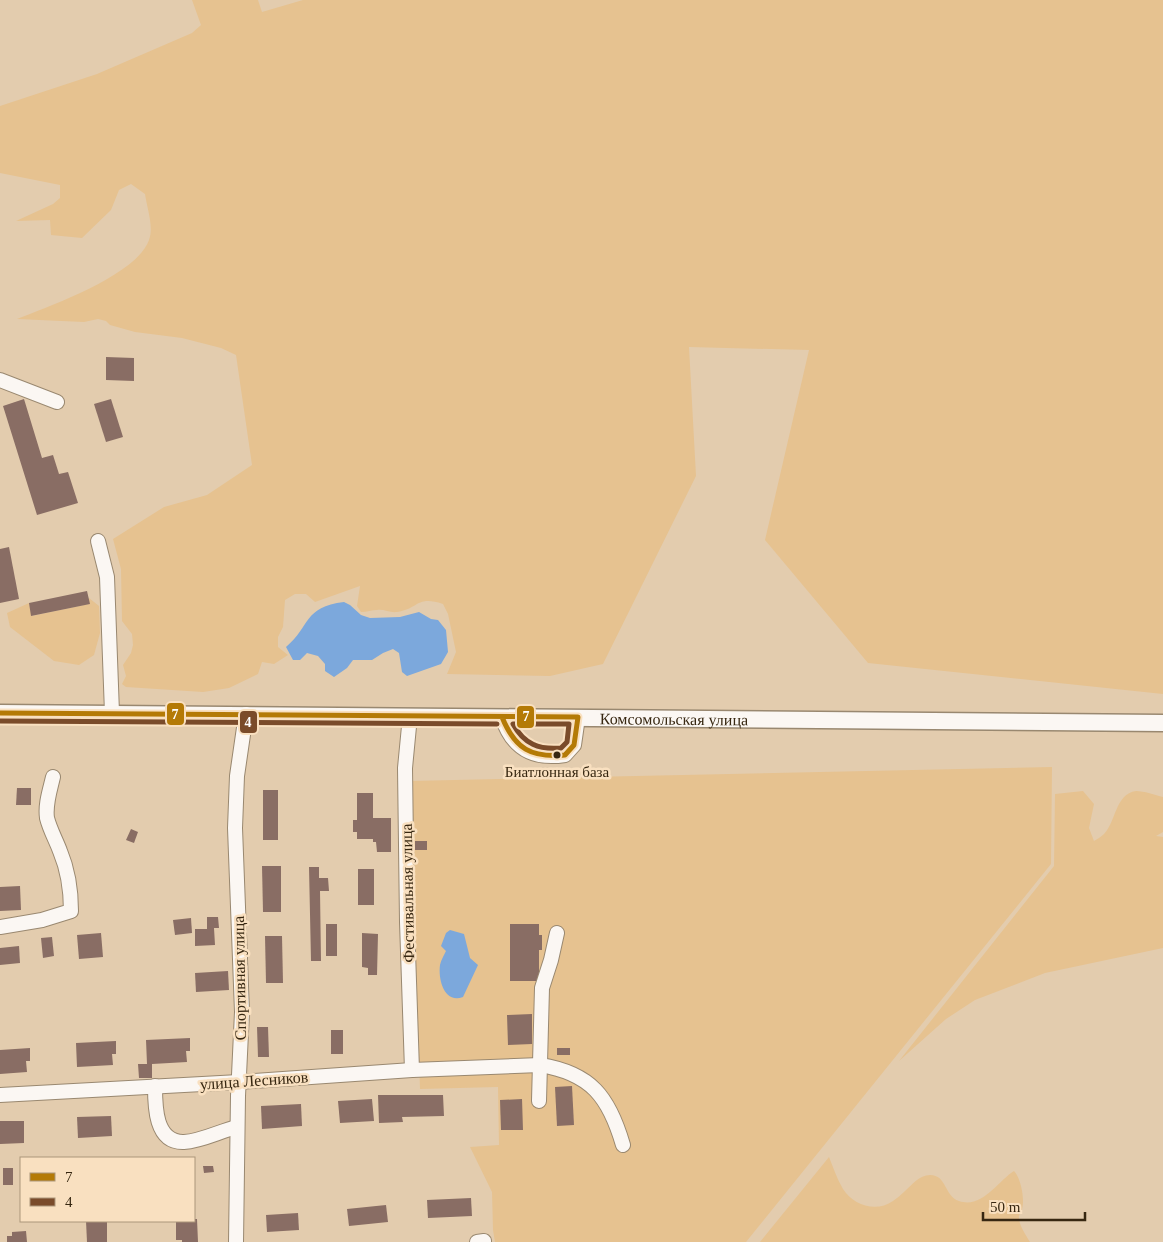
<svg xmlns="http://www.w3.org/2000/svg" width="1163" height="1242" font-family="Georgia,serif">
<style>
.green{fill:#e6c290}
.water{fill:#7ca8dc}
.building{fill:#896d64}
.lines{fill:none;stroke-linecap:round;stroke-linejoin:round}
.minor-casing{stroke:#998870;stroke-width:16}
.major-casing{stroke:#998870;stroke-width:19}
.minor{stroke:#fbf7f3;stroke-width:14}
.major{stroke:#fbf7f3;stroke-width:16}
.bus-1-casing{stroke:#f9e0c0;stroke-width:9}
.bus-2-casing{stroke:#f9e0c0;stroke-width:9}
.bus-1{stroke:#b47a06;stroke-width:5}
.bus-2{stroke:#7a4b2a;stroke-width:5}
.bus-dot{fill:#372711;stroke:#f9e0c0;stroke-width:2}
.labels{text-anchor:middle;stroke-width:5;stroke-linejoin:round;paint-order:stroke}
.bus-label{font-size:15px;fill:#372711;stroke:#f9e0c0}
.street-label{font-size:16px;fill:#372711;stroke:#f9e0c0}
.line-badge{stroke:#f9e0c0;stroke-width:2}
.badge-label{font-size:14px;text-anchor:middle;font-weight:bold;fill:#fff}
</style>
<rect width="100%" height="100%" fill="#e3ccae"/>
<g class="green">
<path d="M192 0H258L262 12 303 0H1163V694L868 663 765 540 809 350 689 347 696 476 603 664 550 676 447 674 456 652 448 614 443 604C416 595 419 609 397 612 390 613 384 609 377 610 372 610 367 612 361 612L357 606 360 586 315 602 306 594H295L285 600 283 627 278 637V647L288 655 274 664 262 662 258 674 229 688 203 692 126 687 122 684 126 676 123 665 131 653 133 645 132 634 122 621 121 569 113 539 164 507 207 495 252 465 236 355 221 348 182 338 135 332 110 325 106 321 98 319 84 322 17 319C50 306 137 275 149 240 154 227 147 208 145 194L131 184 119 190 111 210 82 238 51 235 50 220 16 221 53 204 60 198V185L0 173V106L97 74 192 33 201 25Z"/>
<path d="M89 598 99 606 100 633 94 655 79 665 54 661 10 627 7 613 29 603 32 616 89 604Z"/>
<path d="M1052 767 1051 864 746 1242H495L493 1230 492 1192 470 1147 499 1145 498 1087 420 1089 410 781Z"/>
<path d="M1083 791 1094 804 1089 828 1094 841C1097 839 1101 837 1104 834 1116 822 1115 794 1136 791 1144 791 1155 795 1163 797V832L1156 836 1163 837V948L1045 973 975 1000 946 1019 899 1061 1054 866 1055 794Z"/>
<path d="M829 1157C833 1167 837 1179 843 1189 853 1205 876 1213 893 1201 897 1198 901 1195 905 1191 912 1185 919 1175 930 1175 947 1175 944 1196 959 1201 982 1209 998 1181 1014 1171 1021 1178 1025 1200 1022 1209 1022 1212 1019 1214 1019 1216 1018 1224 1026 1235 1030 1242H760Z"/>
</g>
<g class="water">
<path d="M344 602 350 605 361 615 370 618 400 617 419 612 431 619 438 620 446 630 448 652 441 664 407 676 402 672 399 653 393 649 383 653 372 660H353L347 668 334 677 325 671V664L318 656 307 653 300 660H293L286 647C311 626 303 607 344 602Z"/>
<path d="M450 930 464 934 470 958 478 965 463 997C444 1004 438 979 440 965 441 960 444 955 446 951L441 946 446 933Z"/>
</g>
<g class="building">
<path d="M106 357 134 358V381L106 380Z"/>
<path d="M24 399 42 458 53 455 59 474 68 472 78 503 37 515 3 406Z"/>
<path d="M111 399 123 437 106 442 94 404Z"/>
<path d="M9 547 19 599 0 603V549Z"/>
<path d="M87 591 90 604 31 616 29 603Z"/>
<path d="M17 788H31V805H16Z"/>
<rect x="263" y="790" width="15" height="50"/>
<path d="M357 793H373V818H391V852H377L376 842H373V839H357V832H353V820H357Z"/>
<path d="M131 829 138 832 134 843 126 840Z"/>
<rect x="415" y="841" width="12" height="9"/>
<path d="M262 866H281V912H263Z"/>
<path d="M309 867H319V878H328L329 891H320L321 961H311Z"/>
<rect x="358" y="869" width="16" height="36"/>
<path d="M20 886 21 910 0 911V887Z"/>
<path d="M207 917H218L219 928H214L215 945 195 946V929H207Z"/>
<path d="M191 918 192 933 175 935 173 920Z"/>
<rect x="326" y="924" width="11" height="32"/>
<path d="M510 924H539V935H542V950H539V981H510Z"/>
<path d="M101 933 103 957 79 959 77 935Z"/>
<path d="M362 933 378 934 377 975H368V968L362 967Z"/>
<path d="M265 936H282L283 983H266Z"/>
<path d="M52 937 54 956 43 958 41 938Z"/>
<path d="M19 946 20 963 0 965V948Z"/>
<path d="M228 971 229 990 196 992 195 973Z"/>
<path d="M532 1014V1044L508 1045 507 1015Z"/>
<path d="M257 1027H268L269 1057H258Z"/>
<rect x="331" y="1030" width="12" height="24"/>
<path d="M190 1038V1051H186L187 1062 152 1064V1078H139L138 1064H147L146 1040Z"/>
<path d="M116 1041V1054H112L113 1065 77 1067 76 1043Z"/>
<path d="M30 1048V1061H26L27 1072 0 1074V1050Z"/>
<rect x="557" y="1048" width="13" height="7"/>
<path d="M572 1086 574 1125 557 1126 555 1087Z"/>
<path d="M378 1095H443L444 1116 402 1117 403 1122 379 1123Z"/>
<path d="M372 1099 374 1121 340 1123 338 1101Z"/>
<path d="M522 1099 523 1130H501L500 1100Z"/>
<path d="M301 1104 302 1126 262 1129 261 1106Z"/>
<path d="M111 1116 112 1136 78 1138 77 1117Z"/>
<path d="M0 1121H24V1143L0 1144Z"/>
<path d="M203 1166H213L214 1172 204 1173Z"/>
<rect x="3" y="1168" width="10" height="17"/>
<path d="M471 1198 472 1216 428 1218 427 1200Z"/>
<path d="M386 1205 388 1222 349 1226 347 1209Z"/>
<path d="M298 1213 299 1230 267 1232 266 1215Z"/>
<path d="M194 1219H197L198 1242H182V1240H176V1221H194Z"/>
<path d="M86 1221H107V1242H87Z"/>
<path d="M26 1231 27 1242H7V1236H12V1232Z"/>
</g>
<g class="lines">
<g class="minor-casing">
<g id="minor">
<path d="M0 380 57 402"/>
<path d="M98 541 107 577 112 713"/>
<path d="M410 716 405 768 407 922 412 1070"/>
<path d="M502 717C512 748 533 760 565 755L574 745 578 717"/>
<path d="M0 927 42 920 71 911C71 891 68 870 60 851 56 840 50 830 47 818 45 804 50 790 53 777"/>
<path d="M155 1086C155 1106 155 1143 184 1142 202 1141 220 1131 237 1127"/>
<path d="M0 1095 239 1082 412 1070 540 1065C591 1073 609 1097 623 1145"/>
<path d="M539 1101 542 988 551 960 557 933"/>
<path d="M236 1242 238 1096 242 1012 235 828 237 776 246 714"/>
<path d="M477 1242 484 1241"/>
</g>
</g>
<g class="major-casing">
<g id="major">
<path id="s1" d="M0 713 1163 723"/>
</g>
</g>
<use href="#minor" class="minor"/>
<use href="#major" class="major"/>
<g class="bus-1-casing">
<path id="bus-1" d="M0 713 578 717 574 745 565 755C531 758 515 749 502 717"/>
</g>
<g class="bus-2-casing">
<g id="bus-2">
<path d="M0 721 497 724"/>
<path d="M513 724H569L567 742 561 748C539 750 524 744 513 724Z"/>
</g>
</g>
<use href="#bus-1" class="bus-1"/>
<use href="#bus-2" class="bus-2"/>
</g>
<circle class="bus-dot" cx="557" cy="755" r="4.5"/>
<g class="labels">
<g class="bus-label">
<text x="557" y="777">Биатлонная база</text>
</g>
<g class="street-label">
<text dy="6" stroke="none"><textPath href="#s1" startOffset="674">Комсомольская улица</textPath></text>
<text transform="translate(407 893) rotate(-91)" y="6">Фестивальная улица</text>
<text transform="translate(239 978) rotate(-91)" y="6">Спортивная улица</text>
<text transform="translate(254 1080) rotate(-4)" y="6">улица Лесников</text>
</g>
</g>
<g class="line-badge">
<rect x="166" y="702" width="19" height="24" rx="5" fill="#b47a06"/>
<rect x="516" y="705" width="19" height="24" rx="5" fill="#b47a06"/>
<rect x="239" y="710" width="19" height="24" rx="5" fill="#7a4b2a"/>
</g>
<g class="badge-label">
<text x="175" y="719">7</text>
<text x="526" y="721">7</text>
<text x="248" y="727">4</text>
</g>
<rect x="20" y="1157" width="175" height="65" fill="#f9e0c0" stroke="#ab967a"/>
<rect x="30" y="1173" width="25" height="8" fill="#b47a06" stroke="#ab967a"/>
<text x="65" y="1182" font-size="15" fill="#372711">7</text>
<rect x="30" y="1198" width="25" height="8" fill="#7a4b2a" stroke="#ab967a"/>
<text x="65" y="1207" font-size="15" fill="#372711">4</text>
<path d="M983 1212v8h102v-8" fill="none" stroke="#372711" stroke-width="2.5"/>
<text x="990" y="1212" font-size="15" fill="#372711" stroke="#f9e0c0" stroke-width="4" paint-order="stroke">50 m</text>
</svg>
